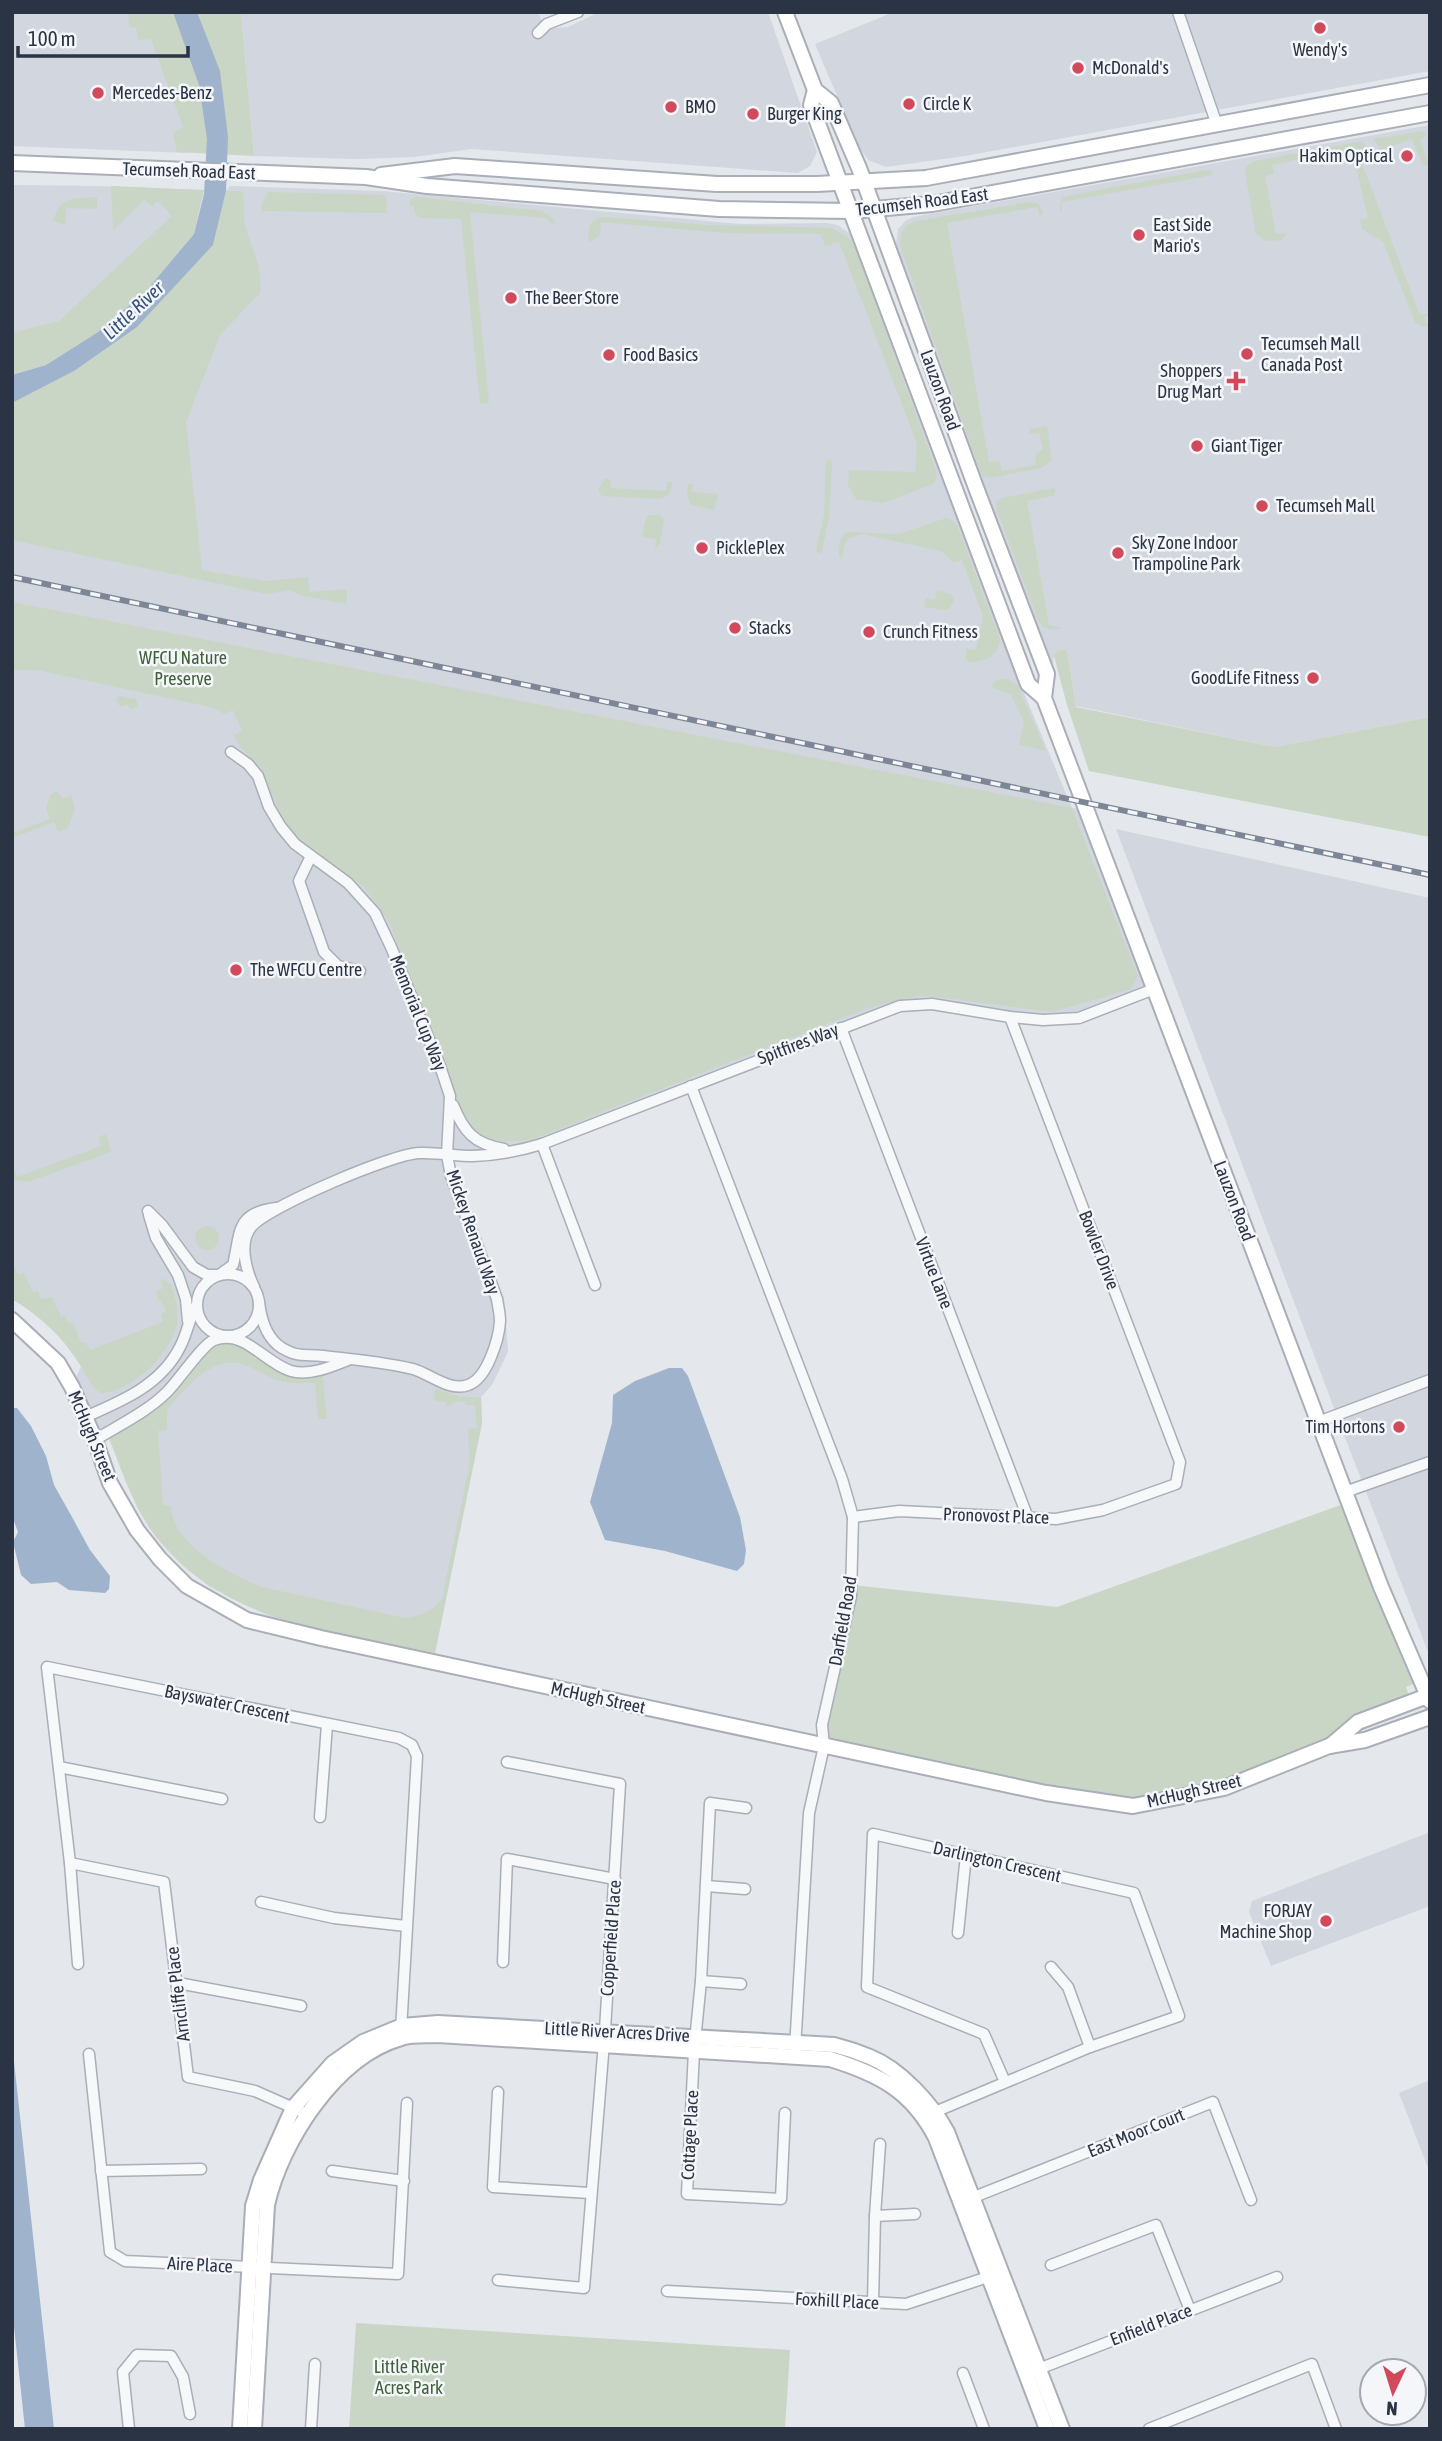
<svg xmlns="http://www.w3.org/2000/svg" width="1442" height="2441" font-family="'Asap Condensed',sans-serif">
<style>
.built{fill:#d2d6de}
.green{fill:#c9d6c5}
.water{fill:#9fb4cc}
.lines{fill:none;stroke-linecap:round;stroke-linejoin:round}
.street-casing{stroke:#a9aeb7;stroke-width:13}
.secondary-casing{stroke:#a9aeb7;stroke-width:18}
.street{stroke:#f7f8fa;stroke-width:10}
.secondary{stroke:#fff;stroke-width:14}
.rail-casing{stroke:#7d8696;stroke-width:6}
.rail{stroke:#f4f6f9;stroke-width:3.5;stroke-dasharray:10;stroke-linecap:butt}
.poi-dot{fill:#d1495b;stroke:#f4f6f9;stroke-width:2.5}
.labels{text-anchor:middle;stroke-width:5;stroke-linejoin:round;paint-order:stroke}
.poi-label{font-size:18px;fill:#2b3445;stroke:#f4f6f9;text-anchor:start}
.street-label{font-size:18px;fill:#2b3445;stroke:#f4f6f9}
.park-label{font-size:18px;fill:#3f6138;stroke:#f4f6f9}
.water-label{font-size:19px;font-style:italic;fill:#34527a;stroke:#f4f6f9}
</style>
<rect width="100%" height="100%" fill="#e4e7ec"/>
<g class="built">
<path d="M12 12H147L183 119 188 153 12 146Z"/>
<path d="M241 12H538L545 29 568 27 599 12H768L817 152 810 166 798 173 471 149 414 157 357 159 254 156Z"/>
<path d="M894 12H1430V71L965 156 886 167 868 160 858 145 815 44Z"/>
<path d="M1430 125V717L1275 747 1076 706 1067 649 1054 656 1052 670 994 513 976 473 896 245 898 229 905 221 913 217Z"/>
<path d="M12 185 97 186 204 190 12 375Z"/>
<path d="M230 186 382 191 740 224 827 223 838 225 854 237 1019 681 1072 808 1086 809 1154 989 1079 1018 1043 1020 932 1004 900 1006 542 1144 448 1155 456 1168 504 1298 508 1352 492 1385 481 1397 482 1423 435 1653 269 1616 210 1587 183 1566 156 1537 137 1507 107 1433 95 1440 72 1387 81 1366 61 1338 38 1315 12 1299V403L74 371 137 326 213 245 226 191Z"/>
<path d="M1116 829 1430 898V1657L1349 1448Z"/>
<path d="M1430 1832V1906L1271 1966 1249 1912 1252 1901Z"/>
<path d="M1430 2080V2173L1399 2093Z"/>
</g>
<g class="green">
<path d="M128 12H241L254 156 177 152 173 136 175 131 183 127 151 39 138 40 136 28 129 27Z"/>
<path d="M1424 131 1426 136 1420 140 1429 164 1423 166 1412 139 1381 150 1373 139Z"/>
<path d="M1362 141 1369 151 1359 156 1420 315 1430 313V315L1424 317 1428 326 1423 327 1415 322 1383 242 1362 229 1360 220 1368 218 1354 158 1349 149 1272 165 1274 173 1265 176 1276 234 1285 233V236L1282 240 1266 241 1256 234 1245 174 1246 167 1255 161Z"/>
<path d="M1206 170 1211 171 1213 175 1062 202V210L1060 211 1061 197Z"/>
<path d="M111 186 204 190 194 234 146 291 98 332 46 365 12 375V333L59 321 172 216 158 201 152 206 144 200 113 230Z"/>
<path d="M226 191H242C246 204 242 217 246 229 254 257 262 262 260 293L220 335 186 422 202 570 265 581 308 577 310 592 347 589V604L299 595 291 590 267 594 12 540V403L74 371 137 327 213 245Z"/>
<path d="M268 192 386 195 387 213 261 211V206Z"/>
<path d="M97 197V209L66 208V225L53 221C61 195 73 199 97 197Z"/>
<path d="M417 197 542 211 554 219 555 226 546 218 470 212 489 403 480 404 461 219 421 218 416 215 413 206 409 205 410 200Z"/>
<path d="M1030 202C1040 202 1041 206 1043 214L1039 215 1037 207 947 223 989 462 999 461 1002 471 1035 465 1036 454 1043 449 1039 433 1029 434V429L1047 426 1052 460 1042 468 990 478 983 476 980 471 900 246C900 233 903 225 916 221Z"/>
<path d="M602 217 709 225 832 228 850 239 855 247 936 470 937 478 933 484 883 503 856 499 848 486 849 470 915 472 917 443 839 242 825 246 821 234 724 233 601 222 600 235 592 241H589C588 228 588 221 602 217Z"/>
<path d="M830 459 832 464 829 517 822 551 819 554 816 551 824 515 826 462Z"/>
<path d="M605 479H610L611 488 666 491 667 482H673L669 495 659 499 602 496 598 490Z"/>
<path d="M693 483 692 492 719 494 714 510 691 505 687 495 688 485Z"/>
<path d="M1054 488 1056 491 1053 496 1027 501 1049 625 1060 627V629C1049 630 1044 630 1038 620L997 511 996 502 1002 498Z"/>
<path d="M649 515H659L664 519 660 544 655 549 656 539 642 537 646 518Z"/>
<path d="M946 518 952 520 957 525 1000 639C997 658 987 661 969 662L966 659V649L976 650 983 616 962 560 954 563 941 551 862 534 849 538 845 543 842 557 840 558C837 551 840 537 846 532L899 534Z"/>
<path d="M937 590 950 594 954 600 949 609 944 610 924 607 926 598 935 600Z"/>
<path d="M12 602 1072 808 1138 976 1131 989 1052 1012 922 995 871 1007 531 1140C500 1143 482 1144 462 1116L390 924 364 887 298 840 283 820 261 768 241 748 233 735 242 731 233 710 224 714 214 708 37 670H12Z"/>
<path d="M1067 649 1076 707 1275 747 1430 717V837L1089 771 1067 705 1054 656 1058 651Z"/>
<path d="M1000 679H1009L1018 686 1046 751 1019 745 1024 721 1011 695 991 687 994 682Z"/>
<path d="M119 696 136 699 138 706 130 709 128 705 120 707 116 698Z"/>
<path d="M58 791 62 799 71 795 75 809 67 829 58 831 54 822 12 838V833L50 819 46 808 51 794Z"/>
<path d="M106 1134 111 1152 28 1182 12 1180V1169H14L17 1177 101 1146 98 1137Z"/>
<circle cx="207" cy="1238" r="12"/>
<path d="M14 1266 18 1274 24 1273 33 1292 38 1291 41 1299 52 1297 61 1317 65 1315 69 1324 73 1322 81 1343 85 1342 90 1350 163 1322 161 1314 166 1311 161 1300H158L156 1292 163 1288 161 1278 171 1284C175 1296 179 1308 177 1322 174 1352 130 1394 100 1393 90 1385 87 1376 81 1366 63 1337 41 1317 12 1299Z"/>
<path d="M224 1338 293 1371 322 1369 327 1419H318L315 1383C303 1383 289 1384 277 1380 265 1376 254 1368 242 1364 211 1355 184 1390 167 1410V1430L158 1431 163 1505 171 1506C171 1544 231 1575 262 1587L405 1618C422 1616 430 1612 442 1599L470 1462 468 1429 477 1428 475 1405H466L465 1401 454 1402 451 1406 446 1407V1402L435 1401 434 1392 437 1389 461 1397H481L482 1423 435 1653C335 1633 225 1623 157 1538 133 1508 121 1468 107 1433L166 1393 204 1347Z"/>
<path d="M1349 1502 1421 1681 1406 1687 1411 1702 1358 1722 1329 1746 1224 1788 1133 1806 824 1746 852 1585 1057 1607Z"/>
<path d="M356 2323 790 2350 785 2429H349Z"/>
</g>
<g class="water">
<path d="M173 12H197L220 71 228 137 226 191 213 245 137 327 74 371 12 403V375L46 365 98 332 146 291 194 234 204 194 207 139 199 85Z"/>
<path d="M669 1368H682L688 1376 740 1517 746 1550 744 1564 737 1571 665 1551 605 1540 590 1502 612 1423 613 1395 635 1381Z"/>
<path d="M12 1408H17L31 1426 46 1456 54 1485 72 1517 90 1550 110 1576 109 1589 105 1593 69 1590 57 1582 31 1584 21 1575 13 1542 18 1532 12 1516Z"/>
<path d="M12 2043 54 2429H25L12 2308Z"/>
</g>
<g class="lines">
<g class="street-casing">
<g id="street">
<path d="M1178 12 1217 125"/>
<path d="M538 33 547 24 578 12"/>
<path d="M231 752 248 764 258 776 269 807 281 827 295 844 348 883 375 913 391 947 440 1066 450 1096 447 1155 451 1176 497 1299C498 1306 500 1314 500 1321 499 1339 487 1379 468 1385 450 1392 430 1374 413 1369 384 1362 352 1359 323 1356 305 1354 299 1358 282 1348 266 1338 261 1320 259 1302"/>
<path d="M311 856 299 881 324 952 338 966 360 971"/>
<path d="M841 1028 1028 1518"/>
<path d="M691 1086 842 1479 853 1517 851 1596 822 1725 824 1746 809 1813 795 2049"/>
<path d="M453 1105C464 1132 474 1144 504 1149"/>
<path d="M542 1144 595 1285"/>
<path d="M148 1211 162 1225 193 1267 207 1275H219L233 1265C241 1233 235 1213 276 1208"/>
<path d="M149 1215 156 1238 178 1275 186 1299 188 1321"/>
<circle cx="228" cy="1305" r="31"/>
<path d="M254 1287C246 1270 238 1242 252 1226 270 1206 392 1154 419 1153 437 1152 455 1156 473 1156 496 1155 519 1151 542 1144L900 1006 932 1004 1010 1017 1043 1020 1079 1018 1154 989"/>
<path d="M85 1417C122 1401 161 1385 180 1347 187 1334 189 1319 196 1306"/>
<path d="M1318 1422 1430 1380"/>
<path d="M95 1440C119 1425 147 1412 167 1392 178 1381 203 1344 214 1340 245 1329 263 1362 291 1371 309 1376 331 1367 348 1360"/>
<path d="M1345 1492 1430 1462"/>
<path d="M853 1517 899 1511 1056 1519 1103 1510 1176 1484 1180 1462 1010 1017"/>
<path d="M59 1767 222 1799"/>
<path d="M746 1808 710 1803 701 1981 694 2051 687 2194 781 2199 785 2113"/>
<path d="M320 1817 327 1725"/>
<path d="M70 1863 164 1882 188 2077 255 2091 307 2114"/>
<path d="M706 1886 745 1889"/>
<path d="M261 1902 334 1918 406 1926"/>
<path d="M958 1933 966 1855"/>
<path d="M503 1962 507 1859 615 1879"/>
<path d="M78 1964 70 1863 47 1667 399 1738 412 1745 417 1756 401 2030"/>
<path d="M1051 1967 1068 1987 1090 2047"/>
<path d="M701 1981 741 1984"/>
<path d="M178 1983 301 2006"/>
<path d="M89 2054 110 2252 125 2261 398 2274 407 2103"/>
<path d="M498 2092 493 2187 590 2193"/>
<path d="M930 2114 1090 2047 1179 2016 1134 1893 873 1834 867 1987 984 2034 1005 2082"/>
<path d="M101 2171 201 2169"/>
<path d="M332 2171 404 2181"/>
<path d="M969 2199 1213 2102 1251 2200"/>
<path d="M875 2216 915 2214"/>
<path d="M1051 2265 1156 2225 1190 2310"/>
<path d="M498 2280 584 2288 605 2030 620 1784 507 1762"/>
<path d="M667 2291 906 2304 994 2275"/>
<path d="M873 2303 875 2216 880 2144"/>
<path d="M1036 2370 1277 2277"/>
<path d="M963 2373 984 2429"/>
<path d="M129 2429 123 2372 137 2355 171 2356 183 2377 190 2414"/>
<path d="M311 2429 315 2364"/>
<path d="M1149 2429 1312 2364 1336 2429"/>
</g>
</g>
<g class="secondary-casing">
<g id="secondary">
<path d="M785 12 815 90 831 103 859 168 975 485 1047 674 1044 698 1381 1587 1430 1701"/>
<path d="M815 90 811 105 1028 684 1044 698"/>
<path d="M12 163 366 177 427 186 719 209 852 211 932 204 1430 113"/>
<path d="M381 175 455 166 717 184H817L926 178 1430 85"/>
<path d="M12 1320 58 1363 72 1387 95 1440 110 1483 137 1530 160 1559 187 1586 247 1620 321 1638 1046 1793 1133 1806 1224 1788 1329 1746 1365 1740 1430 1717"/>
<path d="M1330 1746 1358 1722 1430 1695"/>
<path d="M240 2429 253 2206 261 2180 293 2108 333 2063 363 2042 402 2026 438 2023 834 2045C846 2048 858 2052 870 2057 900 2069 932 2104 947 2132L1062 2429"/>
<path d="M254 2429 267 2205C281 2142 335 2057 401 2038 412 2034 427 2036 438 2035L830 2059C879 2074 912 2091 936 2138L1047 2429"/>
</g>
</g>
<use href="#street" class="street"/>
<use href="#secondary" class="secondary"/>
<g class="rail-casing">
<path id="rail" d="M12 577 1430 875"/>
</g>
<use href="#rail" class="rail"/>
</g>
<g class="poi-dot">
<circle cx="1320" cy="28" r="7"/>
<circle cx="1078" cy="68" r="7"/>
<circle cx="98" cy="93" r="7"/>
<circle cx="909" cy="104" r="7"/>
<circle cx="671" cy="107" r="7"/>
<circle cx="753" cy="114" r="7"/>
<circle cx="1407" cy="156" r="7"/>
<circle cx="1139" cy="235" r="7"/>
<circle cx="511" cy="298" r="7"/>
<circle cx="1247" cy="354" r="7"/>
<circle cx="609" cy="355" r="7"/>
<path d="M1232.5 370.5h7v7h7v7h-7v7h-7v-7h-7v-7h7z"/>
<circle cx="1197" cy="446" r="7"/>
<circle cx="1262" cy="506" r="7"/>
<circle cx="702" cy="548" r="7"/>
<circle cx="1118" cy="553" r="7"/>
<circle cx="735" cy="628" r="7"/>
<circle cx="869" cy="632" r="7"/>
<circle cx="1313" cy="678" r="7"/>
<circle cx="236" cy="970" r="7"/>
<circle cx="1399" cy="1427" r="7"/>
<circle cx="1326" cy="1921" r="7"/>
</g>
<g class="labels">
<g class="poi-label">
<text x="1320" y="56" text-anchor="middle">Wendy's</text>
<text x="1092" y="74">McDonald's</text>
<text x="112" y="99">Mercedes-Benz</text>
<text x="923" y="110">Circle K</text>
<text x="685" y="113">BMO</text>
<text x="767" y="120">Burger King</text>
<text x="1393" y="162" text-anchor="end">Hakim Optical</text>
<text x="1153" y="231">East Side<tspan x="1153" dy="21">Mario's</tspan></text>
<text x="525" y="304">The Beer Store</text>
<text x="1261" y="350">Tecumseh Mall<tspan x="1261" dy="21">Canada Post</tspan></text>
<text x="623" y="361">Food Basics</text>
<text x="1222" y="377" text-anchor="end">Shoppers<tspan x="1222" dy="21">Drug Mart</tspan></text>
<text x="1211" y="452">Giant Tiger</text>
<text x="1276" y="512">Tecumseh Mall</text>
<text x="1132" y="549">Sky Zone Indoor<tspan x="1132" dy="21">Trampoline Park</tspan></text>
<text x="716" y="554">PicklePlex</text>
<text x="749" y="634">Stacks</text>
<text x="883" y="638">Crunch Fitness</text>
<text x="1299" y="684" text-anchor="end">GoodLife Fitness</text>
<text x="250" y="976">The WFCU Centre</text>
<text x="1385" y="1433" text-anchor="end">Tim Hortons</text>
<text x="1312" y="1917" text-anchor="end">FORJAY<tspan x="1312" dy="21">Machine Shop</tspan></text>
</g>
<g class="street-label">
<text transform="translate(189 171) rotate(2)" y="6">Tecumseh Road East</text>
<text transform="translate(922 202) rotate(-7)" y="6">Tecumseh Road East</text>
<text transform="translate(940 390) rotate(70)" y="6">Lauzon Road</text>
<text transform="translate(418 1013) rotate(68)" y="6">Memorial Cup Way</text>
<text transform="translate(798 1044) rotate(-21)" y="6">Spitfires Way</text>
<text transform="translate(1234 1201) rotate(69)" y="6">Lauzon Road</text>
<text transform="translate(473 1232) rotate(71)" y="6">Mickey Renaud Way</text>
<text transform="translate(1099 1250) rotate(69)" y="6">Bowler Drive</text>
<text transform="translate(934 1273) rotate(69)" y="6">Virtue Lane</text>
<text transform="translate(92 1436) rotate(67)" y="6">McHugh Street</text>
<text transform="translate(996 1516) rotate(2)" y="6">Pronovost Place</text>
<text transform="translate(843 1621) rotate(-80)" y="6">Darfield Road</text>
<text transform="translate(598 1698) rotate(12)" y="6">McHugh Street</text>
<text transform="translate(227 1704) rotate(12)" y="6">Bayswater Crescent</text>
<text transform="translate(1194 1791) rotate(-13)" y="6">McHugh Street</text>
<text transform="translate(997 1862) rotate(13)" y="6">Darlington Crescent</text>
<text transform="translate(611 1938) rotate(-86)" y="6">Copperfield Place</text>
<text transform="translate(178 1994) rotate(-97)" y="6">Arncliffe Place</text>
<text transform="translate(617 2032) rotate(3)" y="6">Little River Acres Drive</text>
<text transform="translate(1136 2133) rotate(-22)" y="6">East Moor Court</text>
<text transform="translate(690 2135) rotate(-87)" y="6">Cottage Place</text>
<text transform="translate(200 2265) rotate(3)" y="6">Aire Place</text>
<text transform="translate(837 2301) rotate(3)" y="6">Foxhill Place</text>
<text transform="translate(1151 2325) rotate(-21)" y="6">Enfield Place</text>
</g>
<g class="park-label">
<text x="183" y="664">WFCU Nature<tspan x="183" dy="21">Preserve</tspan></text>
<text x="409" y="2373">Little River<tspan x="409" dy="21">Acres Park</tspan></text>
</g>
<g class="water-label">
<text transform="translate(133 310) rotate(-43)" y="7">Little River</text>
</g>
</g>
<rect width="1442" height="2441" fill="none" stroke="#2b3445" stroke-width="28"/>
<g transform="translate(1393 2392) rotate(184)"><circle r="33" fill="#f4f6f9" stroke="#a4a8b1" stroke-width="2"/>
<path d="M0-5L12 26L0 18L-12 26Z" fill="#d1495b"/>
<text y="-10" font-size="19" font-weight="bold" text-anchor="middle" fill="#2b3445">N</text>
</g>
<path d="M18 46v10h170v-10" fill="none" stroke="#2b3445" stroke-width="3.5"/>
<text x="28" y="46" font-size="21" fill="#2b3445" stroke="#f4f6f9" stroke-width="5" paint-order="stroke">100 m</text>
</svg>
